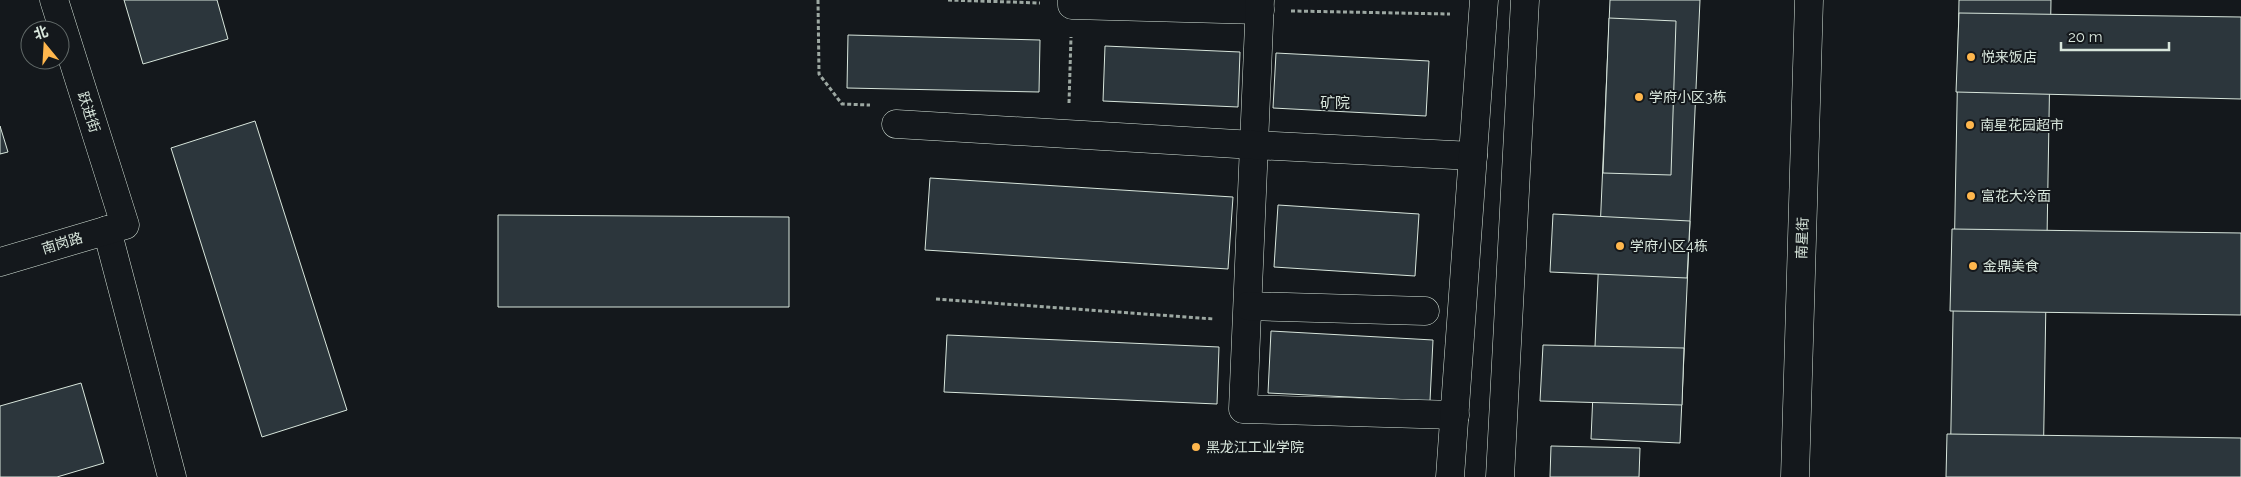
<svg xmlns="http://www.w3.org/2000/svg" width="2241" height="477" font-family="Raleway,'Noto Sans SC',sans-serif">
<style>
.building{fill:#2c363c;stroke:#d8e6dc}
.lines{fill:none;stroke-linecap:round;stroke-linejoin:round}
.minor-casing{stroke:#d8e6dc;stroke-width:29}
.path{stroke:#9da8a2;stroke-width:3;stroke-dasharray:4 2.5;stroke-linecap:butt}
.minor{stroke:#14181c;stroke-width:28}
.poi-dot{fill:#ffb74d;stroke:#14181c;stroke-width:2}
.labels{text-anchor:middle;stroke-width:4;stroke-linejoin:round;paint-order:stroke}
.poi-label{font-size:14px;fill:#d8e6dc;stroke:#14181c;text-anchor:start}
.street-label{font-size:14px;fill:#d8e6dc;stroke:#14181c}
.neighbourhood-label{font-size:15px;fill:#d8e6dc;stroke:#14181c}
</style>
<rect width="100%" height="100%" fill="#14181c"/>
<g class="building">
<path d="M124 0H217L228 39 143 64Z"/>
<path d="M1610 0H1700L1680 443 1591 439Z"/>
<path d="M1959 0H2051L2043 477H1950Z"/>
<path d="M1959 13 2241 17V99L1956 92Z"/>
<path d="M1609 18 1676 21 1671 175 1603 173Z"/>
<path d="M848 35 1040 40 1039 92 847 88Z"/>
<path d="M1105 46 1240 52 1238 107 1103 101Z"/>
<path d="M1276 53 1429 61 1426 116 1273 108Z"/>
<path d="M255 121 347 410 262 437 171 148Z"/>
<path d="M0 126 8 152 0 154Z"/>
<path d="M930 178 1233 197 1228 269 925 250Z"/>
<path d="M1278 205 1419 214 1415 276 1274 267Z"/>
<path d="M1553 214 1690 221 1687 278 1550 272Z"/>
<path d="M498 215 789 217V307H498Z"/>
<path d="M1952 229 2241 233V315L1950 311Z"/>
<path d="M1271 331 1433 340 1430 401 1268 393Z"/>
<path d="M947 335 1219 347 1217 404 944 392Z"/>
<path d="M1543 345 1684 348 1682 405 1540 401Z"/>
<path d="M81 383 104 463 57 477H0V406Z"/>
<path d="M1947 434 2241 438V477H1946Z"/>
<path d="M1551 446 1640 448 1639 477H1550Z"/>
</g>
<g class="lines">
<g class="minor-casing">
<g id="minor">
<path d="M1072 0V5L1260 10"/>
<path d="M1260 0 1243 409 1455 415"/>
<path d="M896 124 1254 145 1473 156"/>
<path d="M107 230 172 477"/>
<path d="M0 262 125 225 54 0"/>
<path d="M1248 306 1425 311"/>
<path d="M1450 477 1484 0"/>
<path d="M1500 477 1525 0"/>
<path d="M1795 477 1809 0"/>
</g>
</g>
<g class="path">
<path d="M818 0 819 74 842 104 870 105"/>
<path d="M948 0 1040 3"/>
<path d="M1291 11 1450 14"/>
<path d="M1069 103 1071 37"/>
<path d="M936 299 1214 319"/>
</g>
<use href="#minor" class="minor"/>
</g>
<g class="poi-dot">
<circle cx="1971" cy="57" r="5"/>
<circle cx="1639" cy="97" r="5"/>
<circle cx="1970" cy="125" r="5"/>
<circle cx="1971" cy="196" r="5"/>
<circle cx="1620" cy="246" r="5"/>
<circle cx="1973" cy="266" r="5"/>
<circle cx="1196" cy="447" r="5"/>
</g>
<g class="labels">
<g class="poi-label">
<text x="1981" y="62">悦来饭店</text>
<text x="1649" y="102">学府小区3栋</text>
<text x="1980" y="130">南星花园超市</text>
<text x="1981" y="201">富花大冷面</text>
<text x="1630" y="251">学府小区4栋</text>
<text x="1983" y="271">金鼎美食</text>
<text x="1206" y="452">黑龙江工业学院</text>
</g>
<g class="street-label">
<text transform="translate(89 112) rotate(72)" y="5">跃进街</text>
<text transform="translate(1802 238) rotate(-88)" y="5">南星街</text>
<text transform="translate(62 243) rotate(-17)" y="5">南岗路</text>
</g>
<g class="neighbourhood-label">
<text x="1335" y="108">矿院</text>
</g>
</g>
<g transform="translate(45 45) rotate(342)"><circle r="24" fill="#14181c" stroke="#626a69"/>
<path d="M0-4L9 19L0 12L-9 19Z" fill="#ffb74d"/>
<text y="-8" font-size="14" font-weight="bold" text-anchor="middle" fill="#d8e6dc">北</text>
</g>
<path d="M2061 42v8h108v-8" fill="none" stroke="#d8e6dc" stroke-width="2.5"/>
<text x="2068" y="42" font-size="15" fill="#d8e6dc" stroke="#14181c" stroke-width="4" paint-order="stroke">20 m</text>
</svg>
